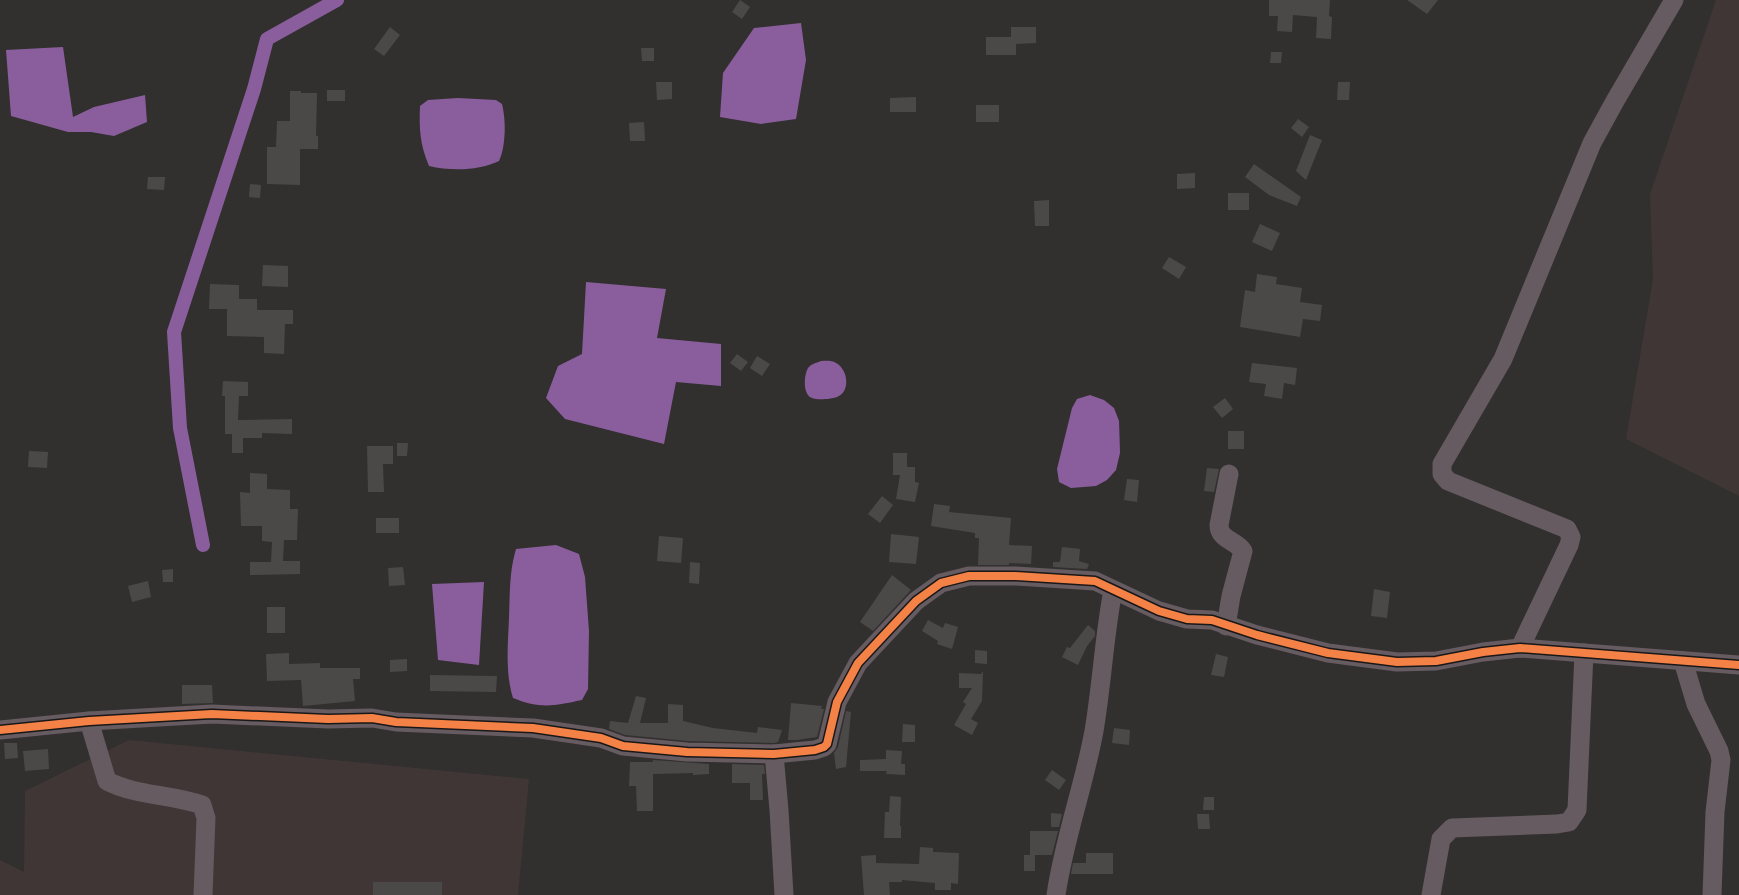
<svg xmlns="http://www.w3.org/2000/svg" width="1739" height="895" font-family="'Golos Text',sans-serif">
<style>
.built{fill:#403636}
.water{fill:#8a5e9d}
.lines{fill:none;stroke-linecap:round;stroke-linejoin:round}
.canal{stroke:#8a5e9d;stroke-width:14}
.building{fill:#4b4948}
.minor{stroke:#655b60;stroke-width:19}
.cycleway-casing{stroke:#191717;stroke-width:11}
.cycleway{stroke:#f48246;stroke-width:8}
</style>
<rect width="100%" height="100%" fill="#322f2f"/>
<g class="built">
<path d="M1716 0H1739V496L1626 439 1653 279 1650 194Z"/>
<path d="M129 740 529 779 518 895H0V860L24 872 25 791Z"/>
</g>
<g class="water">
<path d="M801 23 806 60 796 119 761 124 720 117 723 73 754 28Z"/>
<path d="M63 47 73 117 94 107 145 95 147 122 114 136 91 132H68L11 116 6 50Z"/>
<path d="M458 98 496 100 502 104C506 120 506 146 499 161 478 171 451 171 429 166 420 145 419 129 420 106L428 100Z"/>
<path d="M586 282 666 289 657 338 721 344V386L676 382 664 444 565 419 546 398 558 366 582 354Z"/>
<path d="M821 361C826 361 831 360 836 363 848 369 851 392 837 397 832 399 815 401 810 397 803 392 804 375 808 368 811 364 816 363 821 361Z"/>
<path d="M1090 395 1104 400 1114 408 1119 421 1120 453 1116 470 1107 480 1096 486 1071 488 1059 482 1057 469 1072 408 1077 399Z"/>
<path d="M556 545 579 554 585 577 589 631 588 689 582 700C554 706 540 709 513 698 505 673 508 644 509 618 510 595 509 572 516 549Z"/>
<path d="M484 582 479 665 438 660 432 584Z"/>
</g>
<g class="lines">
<path class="canal" d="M203 545 180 428 174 332 254 89 267 39 337 0"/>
</g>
<g class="building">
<path d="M740 0 750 7 742 19 732 12Z"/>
<path d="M1269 0H1330L1329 16 1332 17 1331 39 1316 38 1317 17 1293 15 1292 32 1277 31 1278 16H1269Z"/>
<path d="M1407 0H1438L1427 14Z"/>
<path d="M390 27 400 35 384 56 374 49Z"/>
<path d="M1011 27H1036V43L1016 44V55H986V37H1011Z"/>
<path d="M641 48H654V61H642Z"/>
<path d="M1271 52H1282L1281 63H1270Z"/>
<path d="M656 82H672V99L657 100Z"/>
<path d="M1338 82H1350L1349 100H1337Z"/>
<rect x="327" y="90" width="18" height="11"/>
<path d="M290 91H301V93H317L316 136H318V149H300V185L267 184V147H276L277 121H290Z"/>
<path d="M916 97V112H890V98Z"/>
<rect x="976" y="105" width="23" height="17"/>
<path d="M1298 119 1309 127 1302 137 1291 128Z"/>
<path d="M644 122 645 141H630L629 123Z"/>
<path d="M1310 135 1322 140 1306 180 1296 171Z"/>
<path d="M1254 164 1301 197 1297 206 1269 195 1245 177Z"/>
<path d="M1195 173V188L1177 189V174Z"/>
<path d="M148 177H165L164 190 147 189Z"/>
<path d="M250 184 261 185 260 198 249 197Z"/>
<rect x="1228" y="193" width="21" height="17"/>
<path d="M1049 200V226H1035L1034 201Z"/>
<path d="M1260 224 1280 233 1272 251 1252 242Z"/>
<path d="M1169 257 1186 267 1179 279 1162 268Z"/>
<path d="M263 265 288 266V287L262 286Z"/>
<path d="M1257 274 1277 277 1276 284 1302 288 1300 302 1322 305 1320 321 1303 319 1300 337 1240 327 1245 290 1255 292Z"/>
<path d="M210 284 239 285V299H257V310H293V324H285L284 354 264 353V337L227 336V309H209Z"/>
<path d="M737 354 748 362 741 371 730 363Z"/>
<path d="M757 356 770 364 762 376 750 368Z"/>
<path d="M1252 363 1297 368 1295 385 1284 383 1282 399 1264 396 1266 384 1249 382Z"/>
<path d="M223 381 248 382V396H239L238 420 292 419V434L262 433V438H243V453H232V434H225V396H222Z"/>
<path d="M1225 398 1233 409 1222 418 1213 407Z"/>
<rect x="1228" y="431" width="16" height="18"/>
<path d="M397 443H408L407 456H397Z"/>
<path d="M367 446H393V464H383L384 492H368Z"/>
<path d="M29 451 48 452 47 468 28 467Z"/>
<path d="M893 453H907V467H915V482L919 483 915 502 896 499 900 475H893Z"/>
<path d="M1207 468 1219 469 1214 492 1204 491Z"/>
<path d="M250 473 267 474V489L290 490V509H298L297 540H284L283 561H300V574L250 575V562H271L272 542 262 541V526H241L240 492 250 493Z"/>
<path d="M1127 479 1139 480 1137 502 1124 500Z"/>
<path d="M882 496 893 505 880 523 868 514Z"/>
<path d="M934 504 950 506 949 512 1011 518 1009 545 1032 546 1031 564 1009 563V565H978L979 538H975V533L931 526Z"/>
<rect x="376" y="518" width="23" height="15"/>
<path d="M891 534 919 537 916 564 889 562Z"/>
<path d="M659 536 683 538 681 563 657 561Z"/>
<path d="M1062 547 1080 549 1079 561 1089 564 1087 569 1053 567V562H1060Z"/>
<path d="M690 562 700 563 699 584 689 583Z"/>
<path d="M403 567 405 585 389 586 388 568Z"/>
<path d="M173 569V582H163L162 570Z"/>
<path d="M892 575 911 590 873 631 860 622Z"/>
<path d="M148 581 151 597 132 602 128 586Z"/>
<path d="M1374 589 1390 592 1387 618 1371 616Z"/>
<rect x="267" y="607" width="18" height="26"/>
<path d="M928 620 943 628 945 623 958 627 952 649 937 644 938 641 922 631Z"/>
<path d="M1088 625 1095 631V636L1087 646 1078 665 1062 657 1067 647 1070 648Z"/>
<path d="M975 650 987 651V664L975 663Z"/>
<path d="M289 653V664L320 663V668H360V679H353L355 701 303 706 301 680 267 681 266 654Z"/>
<path d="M1216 654 1228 657 1224 677 1211 675Z"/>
<path d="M407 659V671L390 672V660Z"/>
<path d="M983 671 982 701 971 719 978 723 972 735 954 725 966 704 963 702 972 688H959V673L981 674Z"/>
<path d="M430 675 497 676 496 692 430 691Z"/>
<path d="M182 685H212L213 703 182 704Z"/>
<path d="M636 696 646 698 640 723H668V704L683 705V721L713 728 757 733 758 727 782 730 778 742 774 743 688 741 625 735 609 729 610 721 628 723Z"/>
<path d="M791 703 822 706 821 709H824L817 737 797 740H788Z"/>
<path d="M846 711 851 712 846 767 836 769 834 753 838 747Z"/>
<path d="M903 724 915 725V742H902Z"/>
<path d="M1114 728 1130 730 1129 745 1112 743Z"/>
<path d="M4 743H17L18 758 5 759Z"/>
<path d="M48 749 49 769 25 771 23 751Z"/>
<path d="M886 750 902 751 901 764H905V775L886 774 887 771H860V760L886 759Z"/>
<path d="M653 760 709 764V774L693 775V773L653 774V811H637L636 786H629L630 762H653Z"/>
<path d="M732 764 764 765 765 774H762L763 800H750V783H732Z"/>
<path d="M1052 770 1066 780 1059 790 1045 780Z"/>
<path d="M890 796 901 797 900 826H901V838H884L885 812H889Z"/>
<path d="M1204 797H1214V810H1203Z"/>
<path d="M1051 813 1062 814 1059 827H1051Z"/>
<path d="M1197 814H1209L1210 829H1198Z"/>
<path d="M1030 831H1058L1052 855H1030Z"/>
<path d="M920 847 933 848V852L959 853 958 884 951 883V890H935V883L902 880V882H889L890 895H864L861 856 876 855V863L919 864Z"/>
<path d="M1086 853H1113V874H1071L1073 863H1086Z"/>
<rect x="1024" y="855" width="11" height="16"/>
<rect x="373" y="882" width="69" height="13"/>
</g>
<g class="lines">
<g class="minor">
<path d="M1226 626 1231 596 1243 551C1236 540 1219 540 1219 525L1229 474"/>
<path d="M1520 648 1569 545 1571 537 1567 529 1448 481 1442 474V464L1503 359 1592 143 1615 101 1674 0"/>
<path d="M1683 661 1696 704 1719 751 1721 760 1715 812 1712 895"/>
<path d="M89 721 107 781C136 796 171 794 202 805L206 818 203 895"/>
<path d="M0 730 89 721 212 714 328 719 372 718 396 722 533 728 601 738 623 746 687 752 774 754 815 750 824 747 827 744 837 702 858 663 916 601 941 583 969 576H1015L1095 581 1159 611 1187 619 1212 620 1257 635 1328 653 1397 662 1436 661 1483 652 1520 648 1739 665"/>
<path d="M774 754 779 810 784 895"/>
<path d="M1056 895C1064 839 1084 786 1094 731 1102 684 1104 637 1113 590"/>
<path d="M1431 895 1441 839 1452 828 1557 824 1569 822 1577 810 1584 653"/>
</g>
<g class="cycleway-casing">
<path id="cycleway" d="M0 730 89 721 212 714 328 719 372 718 396 722 533 728 601 738 623 746 687 752 774 754 815 750 824 747 827 744 837 702 858 663 916 601 941 583 969 576H1015L1095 581 1159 611 1187 619 1212 620 1257 635 1328 653 1397 662 1436 661 1483 652 1520 648 1739 665"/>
</g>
<use href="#cycleway" class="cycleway"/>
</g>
</svg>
